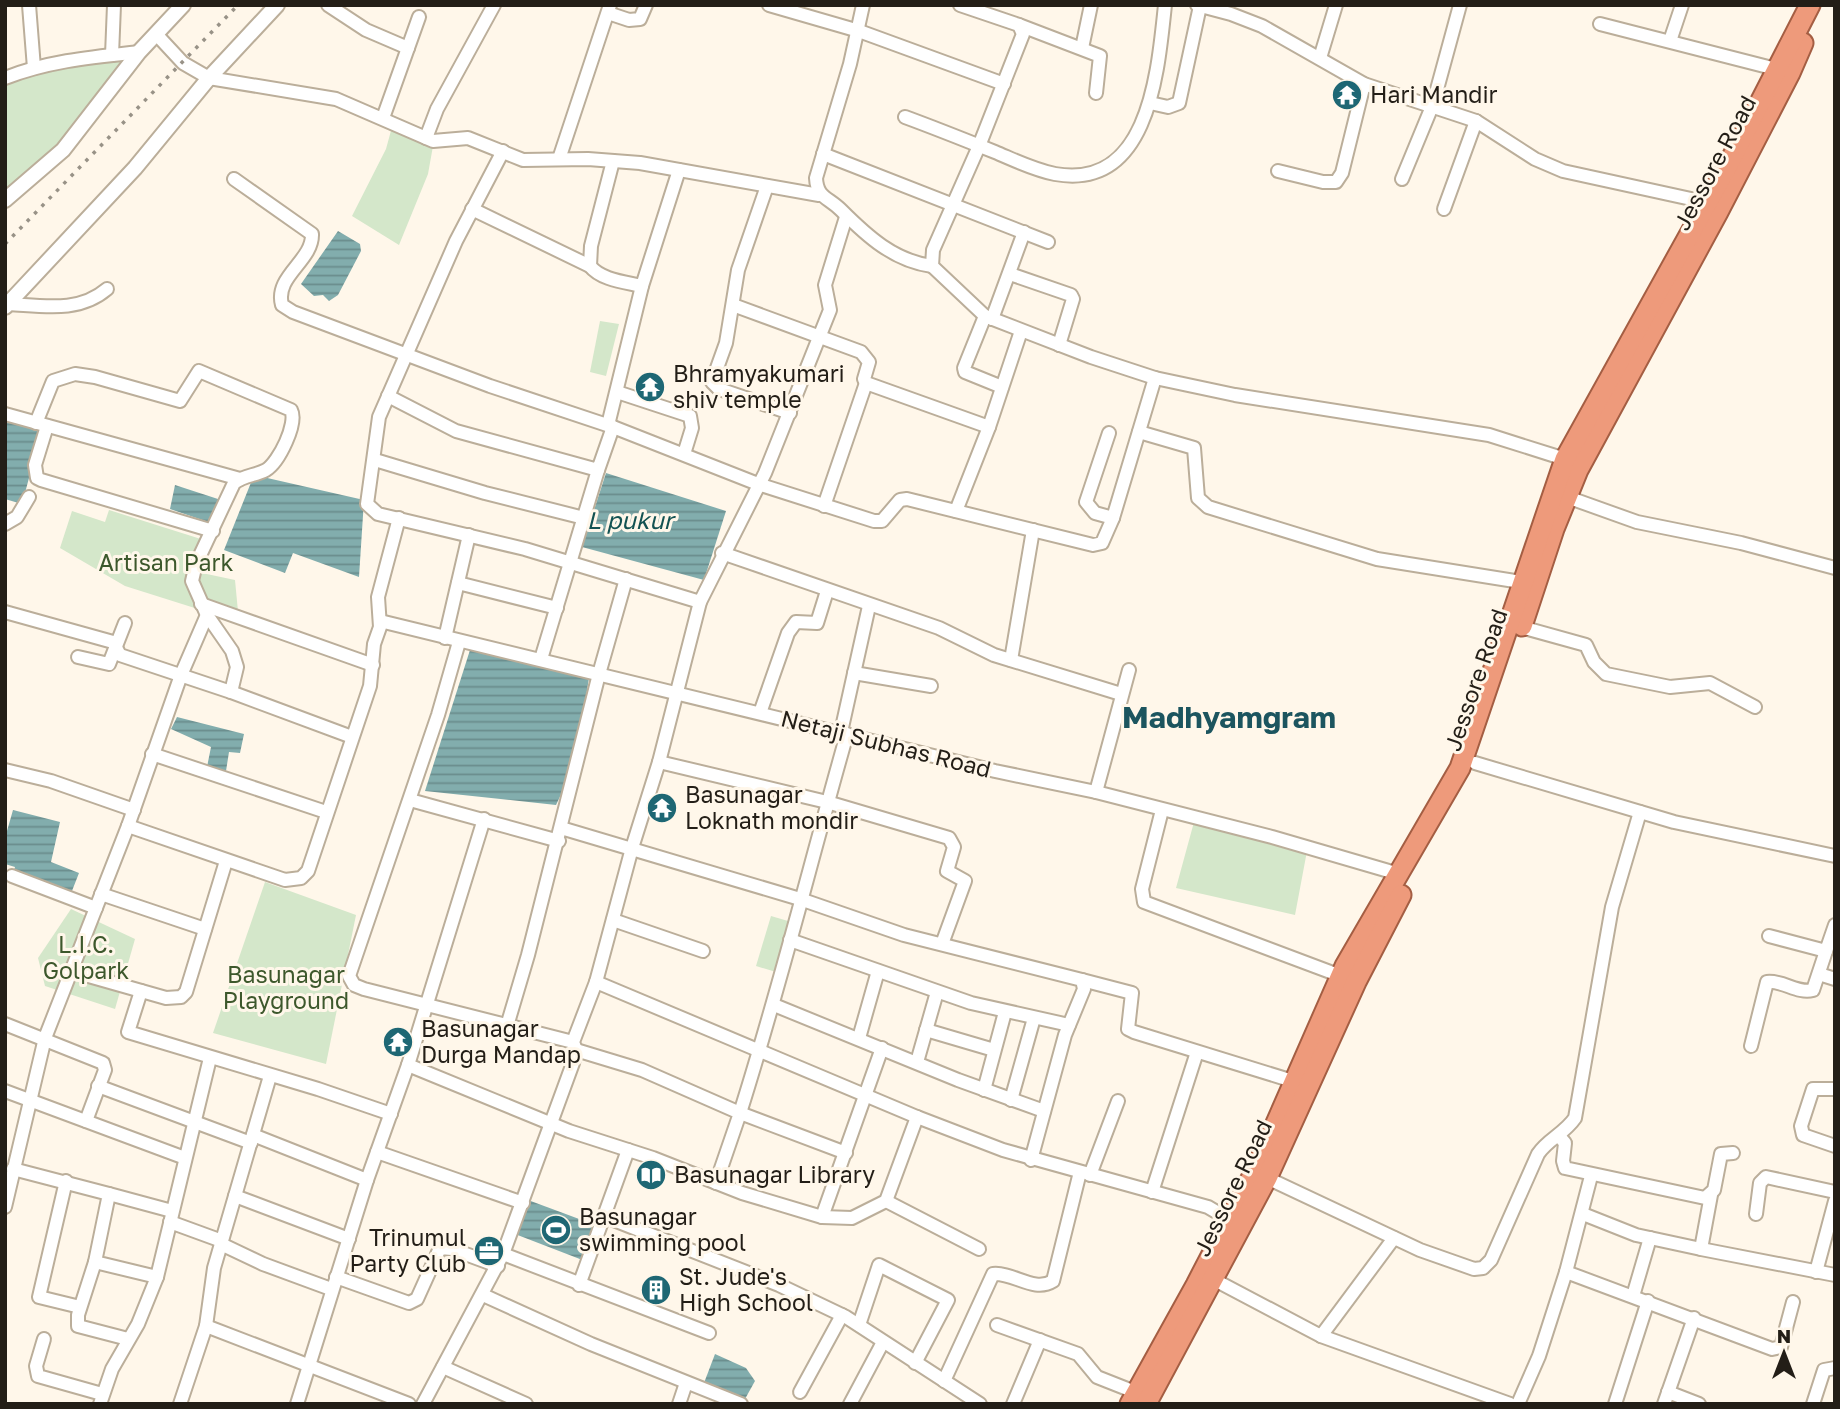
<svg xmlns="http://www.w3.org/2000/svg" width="1840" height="1409" font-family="'Golos Text',sans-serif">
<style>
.park{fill:#d4e7ca}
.water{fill:url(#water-rules)}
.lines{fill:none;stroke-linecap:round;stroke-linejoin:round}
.minor-casing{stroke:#bbae9a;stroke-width:16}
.tertiary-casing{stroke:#bbae9a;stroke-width:18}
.trunk-casing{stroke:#a45e43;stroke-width:23}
.minor{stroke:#fff;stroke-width:12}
.tertiary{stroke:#fff;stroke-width:14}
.trunk{stroke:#ee9a7b;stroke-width:19}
.rail{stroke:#989287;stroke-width:3.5;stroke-dasharray:3.5 7;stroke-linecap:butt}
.labels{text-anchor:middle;stroke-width:6;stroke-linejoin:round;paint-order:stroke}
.poi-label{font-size:23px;fill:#231e17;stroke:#fff7ea;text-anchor:start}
.street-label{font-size:23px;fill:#231e17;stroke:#fff7ea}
.park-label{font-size:23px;fill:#3d582c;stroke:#fff7ea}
.water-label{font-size:24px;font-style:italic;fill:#135252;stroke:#fff7ea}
.district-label{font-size:30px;font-weight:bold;fill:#1c555f;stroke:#fff7ea}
</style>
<defs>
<pattern id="water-rules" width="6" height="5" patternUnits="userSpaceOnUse" patternTransform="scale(1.75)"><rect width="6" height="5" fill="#82adad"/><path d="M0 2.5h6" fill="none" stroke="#6a8c8c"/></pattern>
</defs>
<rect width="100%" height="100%" fill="#fff7ea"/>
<g class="park">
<path d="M133 55 74 132 5 199V83L35 72Z"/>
<path d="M392 127 433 146 428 174 399 245 352 216 386 149Z"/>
<path d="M600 321 619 324 606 376 590 372Z"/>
<path d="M109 510 204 540 202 573 235 580 239 622 125 586 60 548 72 511 105 522Z"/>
<path d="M1194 822 1307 851 1295 915 1176 888Z"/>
<path d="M265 882 356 915 326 1064 213 1033Z"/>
<path d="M71 909 135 939 115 1009 45 986 38 958Z"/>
<path d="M771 916 788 921 776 972 756 966Z"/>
</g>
<g class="water">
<path d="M338 231 360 244 361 251 338 295 329 301 323 295 314 296 301 284Z"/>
<path d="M5 416 43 426 22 504 5 499Z"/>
<path d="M606 473 726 511 704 580 582 547Z"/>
<path d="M254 475 364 500 359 577 293 553 285 573 224 550Z"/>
<path d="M175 485 221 500 214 524 170 509Z"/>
<path d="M470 650 589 678 575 765 556 805 425 791Z"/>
<path d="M177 717 244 734 240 753 229 752 226 771 207 767 211 747 171 729Z"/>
<path d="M13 810 60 822 51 862 79 873 70 896 13 874 15 867 5 864V838Z"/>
<path d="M528 1200 598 1226 585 1261 515 1234Z"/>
<path d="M715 1354 746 1368 755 1381 745 1399 704 1383Z"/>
</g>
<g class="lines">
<g class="minor-casing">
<g id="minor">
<path d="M29 5 34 68"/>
<path d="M328 5 366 30 408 48"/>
<path d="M769 5 859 31 1004 84"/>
<path d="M863 5 850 64 816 178C817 198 828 197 841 210 867 236 894 261 932 266"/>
<path d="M960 5 1019 25 1023 34 979 146 933 250 932 266 985 316 1091 357 1155 378 1235 395 1489 435 1565 459"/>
<path d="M1197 5 1231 14 1262 26 1364 84 1476 121 1535 159 1563 171 1714 204"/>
<path d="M608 13 629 20 640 19 646 5"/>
<path d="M1600 24 1776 69"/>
<path d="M1019 25 1100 56 1096 93"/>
<path d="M157 35 183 63 209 78 336 99 433 141 468 138 523 160 588 159 640 163 819 195"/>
<path d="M1670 41 1682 5"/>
<path d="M1082 48 1091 5"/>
<path d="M112 55 114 5"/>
<path d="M1320 58 1336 5"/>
<path d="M5 78C48 61 93 57 139 52"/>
<path d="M1150 103 1168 107 1179 103 1200 6"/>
<path d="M905 117C935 128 965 140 995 152 1014 160 1034 170 1055 174 1150 191 1158 69 1165 5"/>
<path d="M383 118 419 17"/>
<path d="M426 138 437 109 494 5"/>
<path d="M503 151 456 241 379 417 367 504 378 514 525 549 700 602"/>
<path d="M823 154 1048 242"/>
<path d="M559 159 610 5"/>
<path d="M613 161 591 246 590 266C601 280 625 282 642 286"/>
<path d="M1278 171 1323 182H1336L1342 173 1364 84"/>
<path d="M234 179 312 234C313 261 274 276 282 305L293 312 490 386 613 427 758 484 874 521H882L900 500 907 499 1093 545 1102 543 1113 518 1155 378"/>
<path d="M1402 179 1433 104 1460 5"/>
<path d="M767 186 738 270 726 343 712 382 719 389 790 413"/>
<path d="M472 209 590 266"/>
<path d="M1444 209 1476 121"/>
<path d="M1010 274 1071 295 1073 299 1059 345"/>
<path d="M9 304C44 306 79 313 107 289"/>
<path d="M733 305 861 352 869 362 864 379 866 383 989 427"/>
<path d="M985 316 964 368 965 372 1002 387"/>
<path d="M992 319 1024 232"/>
<path d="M617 392 690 416 692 428 684 454"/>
<path d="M388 396 456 431 598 470 613 427"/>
<path d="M5 414 240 479"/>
<path d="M36 423 53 381 75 374 95 377 180 401 199 371 291 410C298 423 279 462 266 470 255 476 244 475 234 483L196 564 192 581 207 615 232 651 237 667 231 692"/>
<path d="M608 425 642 286 679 170"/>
<path d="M47 426 35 465 37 478 41 480 213 531"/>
<path d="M1139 432 1194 448 1198 498 1208 507 1377 559 1521 582"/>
<path d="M1109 433 1086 502 1095 513 1113 518"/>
<path d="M375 460 485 493 584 518"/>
<path d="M1567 497 1637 522 1741 543 1835 568"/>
<path d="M824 506 866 383"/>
<path d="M956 511 989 427 1021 331"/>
<path d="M5 524 17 517 29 497"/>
<path d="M722 553 939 628 994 655 1121 694"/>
<path d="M458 583 557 608"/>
<path d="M201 604 373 665"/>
<path d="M5 612 113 642 120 655 231 692 352 737"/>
<path d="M380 621 995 771 1096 792 1272 837 1399 874"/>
<path d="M1521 627 1586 645 1594 662 1606 674 1670 687 1710 683 1755 707"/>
<path d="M445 638 469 535"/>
<path d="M459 642 438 715 349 976 354 985 364 989 573 1042"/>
<path d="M78 657 109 664 125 623"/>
<path d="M541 659 598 470"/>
<path d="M1011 660 1033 530"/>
<path d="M854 673 931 686"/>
<path d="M760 713 788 633 796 622 817 623 827 591"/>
<path d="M841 732 869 606"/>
<path d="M152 754 326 812"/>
<path d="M659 762 827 802 949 838 954 847 947 871 965 881 942 944"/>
<path d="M1475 763 1674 822 1835 856"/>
<path d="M5 770 51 781 134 810"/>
<path d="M1096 792 1129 670"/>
<path d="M410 800 559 841"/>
<path d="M1162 810 1142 889 1144 902 1341 976"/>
<path d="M128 826 285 880 301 878 308 871 370 686 374 644 380 627 378 597 399 518"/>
<path d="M561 828 800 899 904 935 1082 980 1084 989 1065 1035 1031 1160"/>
<path d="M12 876 96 908"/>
<path d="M101 894 205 929"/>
<path d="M613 920 703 951"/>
<path d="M1769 936 1826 951 1835 925"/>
<path d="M790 940 971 1003 1069 1025"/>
<path d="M71 971 166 998 181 997 186 992 226 861"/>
<path d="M1819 974 1835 979"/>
<path d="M1082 980 1132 993 1128 1029 1134 1032 1296 1082"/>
<path d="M596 982 917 1117 1003 1150 1208 1207 1230 1220"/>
<path d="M141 991 128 1032 318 1089 391 1114"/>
<path d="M774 1005 958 1080 1044 1111"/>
<path d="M5 1024 103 1063 105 1070 86 1121"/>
<path d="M507 1026 528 955 599 674 626 579"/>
<path d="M926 1030 994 1050"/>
<path d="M859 1038 878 971"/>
<path d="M1751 1046 1767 982C1783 980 1797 994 1813 990L1826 951"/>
<path d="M576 1050 642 1070 740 1113 716 1183"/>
<path d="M917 1062 937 992"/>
<path d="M408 1065 569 1131 653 1158 742 1193 822 1217 882 1048"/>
<path d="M98 1086 251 1143"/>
<path d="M1835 1089H1813L1801 1126 1803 1135 1835 1146"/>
<path d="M984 1090 1005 1012"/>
<path d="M5 1091 185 1158"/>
<path d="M1011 1100 1034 1018"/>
<path d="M253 1135 367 1180"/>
<path d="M1559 1136 1565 1143 1563 1161 1565 1168 1705 1198 1714 1190 1721 1154 1733 1153"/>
<path d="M377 1152 523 1203"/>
<path d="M846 1153 740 1113C780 987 811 860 847 734"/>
<path d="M13 1169 109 1194 95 1262 157 1277"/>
<path d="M1090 1175 1118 1101"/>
<path d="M1267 1178 1420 1250 1474 1269 1483 1268 1491 1260 1538 1154C1548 1139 1564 1134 1575 1118L1612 907 1640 812"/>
<path d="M66 1181 39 1297 80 1307"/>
<path d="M1152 1192 1197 1052"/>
<path d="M109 1194 172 1211"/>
<path d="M235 1196 349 1239"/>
<path d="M886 1201 979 1249"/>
<path d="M5 1207 45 1038 128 826 181 675 207 615"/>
<path d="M1583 1214 1636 1235 1701 1249 1711 1195"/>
<path d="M1756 1214 1760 1183 1766 1177 1835 1192"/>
<path d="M606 1217 779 1285 846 1317 980 1404"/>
<path d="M822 1217 852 1218 886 1201 917 1117"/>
<path d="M170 1222 222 1241"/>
<path d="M221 1244 263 1264 331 1289"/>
<path d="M1701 1249 1835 1275"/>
<path d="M503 1254 709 1333"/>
<path d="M95 1262 78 1315V1326L128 1339"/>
<path d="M1566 1272 1772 1349 1781 1347 1793 1302"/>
<path d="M1816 1272 1835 1201"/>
<path d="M336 1277 409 1303 417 1299 440 1248 452 1249 498 1266"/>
<path d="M1209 1277 1321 1336 1510 1404"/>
<path d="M579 1285 628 1150"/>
<path d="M483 1295 591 1344 741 1404"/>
<path d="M1633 1296 1650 1238"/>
<path d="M859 1325 879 1265 948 1300 915 1363"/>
<path d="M997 1325 1078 1354 1097 1377 1135 1392"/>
<path d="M206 1326 409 1404"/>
<path d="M1321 1336 1394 1238"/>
<path d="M44 1339 36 1366 38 1376 102 1394"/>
<path d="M443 1367 526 1404"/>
<path d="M944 1381 993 1274C1013 1272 1034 1293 1053 1281L1080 1172"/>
<path d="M800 1392 842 1315"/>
<path d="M1668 1392 1699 1404"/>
<path d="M100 1404 112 1369 138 1324 157 1277 210 1058"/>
<path d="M180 1404 206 1326 214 1268 270 1076"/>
<path d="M297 1404 367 1180 408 1065 484 819"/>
<path d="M423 1404 503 1254 573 1063 576 1050 573 1042 596 982 632 848 659 762 700 602 765 473 820 335 830 310 825 285 846 217"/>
<path d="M679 1404 686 1383"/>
<path d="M850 1404 883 1342"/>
<path d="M1013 1404 1040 1340"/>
<path d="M1518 1404 1539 1356 1566 1272 1591 1176"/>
<path d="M1615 1404 1648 1301"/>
<path d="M1664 1404 1694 1318"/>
<path d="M1813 1404 1824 1370 1835 1368"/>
</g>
</g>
<g class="tertiary-casing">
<g id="tertiary">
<path d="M5 200 63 150 139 52 183 5"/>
<path d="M5 307 135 168 209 78 277 5"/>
</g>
</g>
<g class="trunk-casing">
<g id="trunk">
<path d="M1522 626 1554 529 1578 470 1718 212 1790 73 1803 43"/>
<path d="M1130 1404 1196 1285 1255 1171 1345 966 1460 768 1565 459 1727 167 1810 5"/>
<path d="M1146 1404 1267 1178 1356 982 1401 895"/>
</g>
</g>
<use href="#minor" class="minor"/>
<use href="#tertiary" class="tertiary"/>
<use href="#trunk" class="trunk"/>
<path class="rail" d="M5 244 238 5"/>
</g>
<defs>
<g id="temple-disc" transform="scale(1.575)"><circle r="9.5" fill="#1e6774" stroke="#fff7ea"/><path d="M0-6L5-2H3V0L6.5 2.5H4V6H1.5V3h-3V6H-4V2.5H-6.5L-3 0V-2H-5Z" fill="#fff"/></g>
<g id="library-disc" transform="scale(1.575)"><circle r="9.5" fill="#1e6774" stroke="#fff7ea"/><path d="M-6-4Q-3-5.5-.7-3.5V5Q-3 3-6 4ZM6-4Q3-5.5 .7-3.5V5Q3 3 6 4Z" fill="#fff"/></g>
<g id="stadium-disc" transform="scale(1.575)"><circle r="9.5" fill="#1e6774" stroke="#fff7ea"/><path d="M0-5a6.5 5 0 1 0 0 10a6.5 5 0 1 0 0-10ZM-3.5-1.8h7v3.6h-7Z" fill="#fff"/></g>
<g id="office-disc" transform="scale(1.575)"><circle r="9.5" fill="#1e6774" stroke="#fff7ea"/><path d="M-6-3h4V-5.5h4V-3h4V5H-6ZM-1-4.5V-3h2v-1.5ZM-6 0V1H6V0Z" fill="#fff"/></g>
<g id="building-disc" transform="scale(1.575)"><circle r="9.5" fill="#1e6774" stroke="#fff7ea"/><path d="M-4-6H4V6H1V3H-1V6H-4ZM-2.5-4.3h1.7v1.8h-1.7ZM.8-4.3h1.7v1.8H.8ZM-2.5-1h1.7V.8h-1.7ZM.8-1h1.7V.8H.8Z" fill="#fff"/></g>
</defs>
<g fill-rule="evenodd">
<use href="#temple-disc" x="1347" y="95"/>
<use href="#temple-disc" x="650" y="387"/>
<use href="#temple-disc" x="662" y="808"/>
<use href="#temple-disc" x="398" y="1042"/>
<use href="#library-disc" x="651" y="1175"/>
<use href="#stadium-disc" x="556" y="1230"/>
<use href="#office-disc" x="489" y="1251"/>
<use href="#building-disc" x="656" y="1290"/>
</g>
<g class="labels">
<g class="poi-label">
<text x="1370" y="103">Hari Mandir</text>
<text x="673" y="382">Bhramyakumari<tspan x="673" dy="26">shiv temple</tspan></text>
<text x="685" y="803">Basunagar<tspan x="685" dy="26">Loknath mondir</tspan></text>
<text x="421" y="1037">Basunagar<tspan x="421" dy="26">Durga Mandap</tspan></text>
<text x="674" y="1183">Basunagar Library</text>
<text x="579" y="1225">Basunagar<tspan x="579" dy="26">swimming pool</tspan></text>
<text x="466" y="1246" text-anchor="end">Trinumul<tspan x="466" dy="26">Party Club</tspan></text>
<text x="679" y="1285">St. Jude's<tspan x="679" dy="26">High School</tspan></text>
</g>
<g class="street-label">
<text transform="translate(1715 163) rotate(-62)" y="8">Jessore Road</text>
<text transform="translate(1476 680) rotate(-71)" y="8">Jessore Road</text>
<text transform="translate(886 744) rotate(14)" y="8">Netaji Subhas Road</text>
<text transform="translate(1233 1188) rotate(-64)" y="8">Jessore Road</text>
</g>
<g class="park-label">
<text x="166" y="571">Artisan Park</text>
<text x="86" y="953">L.I.C.<tspan x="86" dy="26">Golpark</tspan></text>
<text x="286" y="983">Basunagar<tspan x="286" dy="26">Playground</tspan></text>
</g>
<g class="water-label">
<text x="630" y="529">L pukur</text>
</g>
<g class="district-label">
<text x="1229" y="728">Madhyamgram</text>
</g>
</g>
<rect width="1840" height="1409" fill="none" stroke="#231e17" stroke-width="14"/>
<g transform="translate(1784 1353)" stroke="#fff7ea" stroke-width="5" paint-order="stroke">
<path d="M0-5L12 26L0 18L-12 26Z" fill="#231e17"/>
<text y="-10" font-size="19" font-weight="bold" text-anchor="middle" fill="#231e17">N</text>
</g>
</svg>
